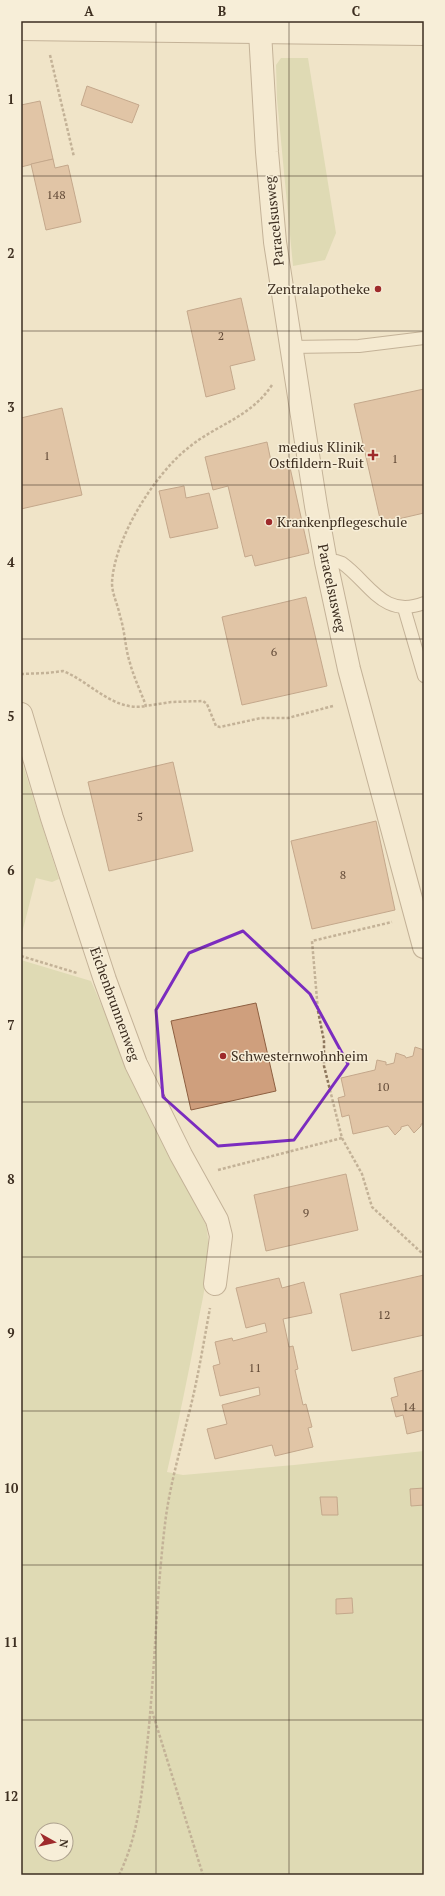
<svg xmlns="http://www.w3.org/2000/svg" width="445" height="1896" font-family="'PT Serif',serif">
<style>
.green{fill:#c9cf9b;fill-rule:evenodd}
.building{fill:#cf9f7d;stroke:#8d5f41}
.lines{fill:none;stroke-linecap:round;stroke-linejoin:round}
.service-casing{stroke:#8d765c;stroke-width:14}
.minor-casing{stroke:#8d765c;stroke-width:24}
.path{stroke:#8d765c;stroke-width:2.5;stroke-dasharray:3 2;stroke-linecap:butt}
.service{stroke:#faf1dc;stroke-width:12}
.minor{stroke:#faf1dc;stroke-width:22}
.marked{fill:none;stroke:#7b2cbf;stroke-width:3;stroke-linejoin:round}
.grid{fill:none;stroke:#3d2e20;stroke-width:1;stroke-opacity:0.55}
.poi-dot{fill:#9e2a2b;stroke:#f7eed8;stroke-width:1.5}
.labels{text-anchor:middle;stroke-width:3;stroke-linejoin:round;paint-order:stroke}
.number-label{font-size:12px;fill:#624a37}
.street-label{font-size:14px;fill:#3d2e20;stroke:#f7eed8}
.poi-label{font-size:14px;fill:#3d2e20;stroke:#f7eed8;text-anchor:end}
.neatline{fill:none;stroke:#3d2e20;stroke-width:1.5}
.grid-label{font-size:13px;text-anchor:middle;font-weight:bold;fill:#3d2e20}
</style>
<rect width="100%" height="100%" fill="#f0e4c8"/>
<g class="green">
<path d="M281 58H308L336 233 325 260 293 266 277 99 276 65Z"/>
<path d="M21 759 59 879 52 882 36 878 21 937Z"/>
<path d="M21 960 91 981 144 1104 206 1225C213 1259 203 1295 197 1328 188 1376 178 1424 167 1472L183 1475 294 1465 424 1451V1875H21ZM42 1830H66V1854H42Z"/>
</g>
<g class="building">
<path d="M87 86 139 105 132 123 81 105Z"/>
<path d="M40 101 53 159 21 167V105Z"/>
<path d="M53 159 55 168 68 165 81 222 46 230 31 164Z"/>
<path d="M241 298 255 360 230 366 235 389 206 397 187 311Z"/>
<path d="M424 389V513L381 523 354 404Z"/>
<path d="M62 408 82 495 21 509V418Z"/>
<path d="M267 442 272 466 289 463 309 553 255 566 252 555 245 557 228 486 213 490 205 457Z"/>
<path d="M184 486 186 498 209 493 218 528 170 538 159 491Z"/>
<path d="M306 597 327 686 242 705 222 617Z"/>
<path d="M173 762 193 851 109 871 88 782Z"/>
<path d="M376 821 395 910 312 929 291 841Z"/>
<path d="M256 1003 276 1091 191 1110 171 1021Z"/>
<path d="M415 1047 424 1050V1124H421V1126L414 1133 408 1125 401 1127V1129L395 1135 388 1126 353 1134 349 1115 342 1117 338 1098 345 1096 341 1078 375 1070 377 1060 386 1062V1065L394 1063 396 1053 405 1056 406 1058 413 1056Z"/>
<path d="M346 1174 358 1230 266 1251 254 1195Z"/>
<path d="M424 1275V1335L352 1351 340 1294Z"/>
<path d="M279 1278 282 1288 304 1282 312 1313 283 1319 289 1347 293 1346 298 1369 295 1370 303 1405 306 1404 312 1427 308 1428 313 1447 275 1456 272 1445 215 1459 207 1429 227 1424 222 1405 260 1395 259 1387 220 1396 213 1366 220 1364 215 1342 232 1338 233 1341 267 1332 265 1323 246 1328 236 1288Z"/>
<path d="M424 1370V1430L407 1434 403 1415 396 1417 391 1398 398 1396 394 1378Z"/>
<path d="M424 1488V1505L411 1506 410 1489Z"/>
<path d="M320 1497H337L338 1515H322Z"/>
<path d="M352 1598 353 1613 336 1614V1599Z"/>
</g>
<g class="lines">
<g class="service-casing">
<g id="service">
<path d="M290 347 359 346 424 338"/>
<path d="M326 562 336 561 342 563C370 583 383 619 424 603"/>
<path d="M404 608 424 676"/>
</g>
</g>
<g class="minor-casing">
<g id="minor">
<path d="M21 29 424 34"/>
<path d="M260 32 267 152 275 242 316 506 326 562 349 669 424 947"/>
<path d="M21 714 52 818 105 980 136 1064 181 1155 217 1220 221 1236 215 1284"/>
</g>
</g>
<g class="path">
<path d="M50 55 74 157"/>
<path d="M272 385C250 418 217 424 188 448 154 475 114 539 112 583 112 594 118 605 120 616 125 631 125 648 130 663 134 678 141 692 146 706L171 702 203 701 207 704 216 726 220 727 261 718H288L333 706"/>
<path d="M21 674 47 673 63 671C91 682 113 712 146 706"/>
<path d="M21 956 77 973"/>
<path d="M342 1138 362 1174 372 1207 424 1255"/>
<path d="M218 1170 342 1138 324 1066V1041L318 1011 312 941 392 922"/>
<path d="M152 1711 203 1875"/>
<path d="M119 1875C139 1834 142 1791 147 1746 155 1672 156 1598 165 1524 169 1489 179 1455 187 1421 197 1384 203 1346 210 1308"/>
</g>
<use href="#service" class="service"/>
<use href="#minor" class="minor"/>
</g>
<path d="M0 0H445V1896H0ZM243 931 310 994 348 1064 294 1140 218 1146 163 1097 156 1010 189 953Z" fill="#f0e4c8" fill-opacity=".55" fill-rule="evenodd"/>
<path class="marked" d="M243 931 310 994 348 1064 294 1140 218 1146 163 1097 156 1010 189 953Z"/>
<path class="grid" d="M156 21V1875M289 21V1875M21 176H424M21 331H424M21 485H424M21 639H424M21 794H424M21 948H424M21 1102H424M21 1257H424M21 1411H424M21 1565H424M21 1720H424"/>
<g class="poi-dot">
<circle cx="378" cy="289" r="4"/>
<path d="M371 449h4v4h4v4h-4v4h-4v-4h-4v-4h4z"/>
<circle cx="269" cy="522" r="4"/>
<circle cx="223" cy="1056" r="4"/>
</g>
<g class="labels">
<g class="number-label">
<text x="56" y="199">148</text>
<text x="221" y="340">2</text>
<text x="47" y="460">1</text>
<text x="395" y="463">1</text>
<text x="274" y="656">6</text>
<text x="140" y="821">5</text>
<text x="343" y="879">8</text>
<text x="383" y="1091">10</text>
<text x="306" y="1217">9</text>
<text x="384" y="1319">12</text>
<text x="255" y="1372">11</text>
<text x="409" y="1411">14</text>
</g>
<g class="street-label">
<text transform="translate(274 221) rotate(-96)" y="5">Paracelsusweg</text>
<text transform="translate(332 588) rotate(78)" y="5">Paracelsusweg</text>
<text transform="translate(115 1004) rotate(70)" y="5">Eichenbrunnenweg</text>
</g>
<g class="poi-label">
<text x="370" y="294">Zentralapotheke</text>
<text x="364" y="452">medius Klinik<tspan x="364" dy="16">Ostfildern-Ruit</tspan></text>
<text x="277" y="527" text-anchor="start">Krankenpflegeschule</text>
<text x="231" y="1061" text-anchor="start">Schwesternwohnheim</text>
</g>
</g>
<rect width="445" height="1896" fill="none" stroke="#f7eed8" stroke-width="44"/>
<g transform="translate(54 1842) rotate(98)"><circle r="19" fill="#f7eed8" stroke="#ada18e"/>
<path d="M0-3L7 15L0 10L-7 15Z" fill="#9e2a2b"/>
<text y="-6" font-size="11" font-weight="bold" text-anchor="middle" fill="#3d2e20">N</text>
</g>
<rect x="22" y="22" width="401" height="1852" class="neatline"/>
<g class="grid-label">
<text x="89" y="16">A</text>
<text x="222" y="16">B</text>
<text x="356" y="16">C</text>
<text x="11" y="104">1</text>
<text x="11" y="258">2</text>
<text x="11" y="412">3</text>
<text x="11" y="567">4</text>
<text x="11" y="721">5</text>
<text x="11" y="875">6</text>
<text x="11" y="1030">7</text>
<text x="11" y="1184">8</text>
<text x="11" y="1338">9</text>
<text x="11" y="1493">10</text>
<text x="11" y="1647">11</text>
<text x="11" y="1801">12</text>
</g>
</svg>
